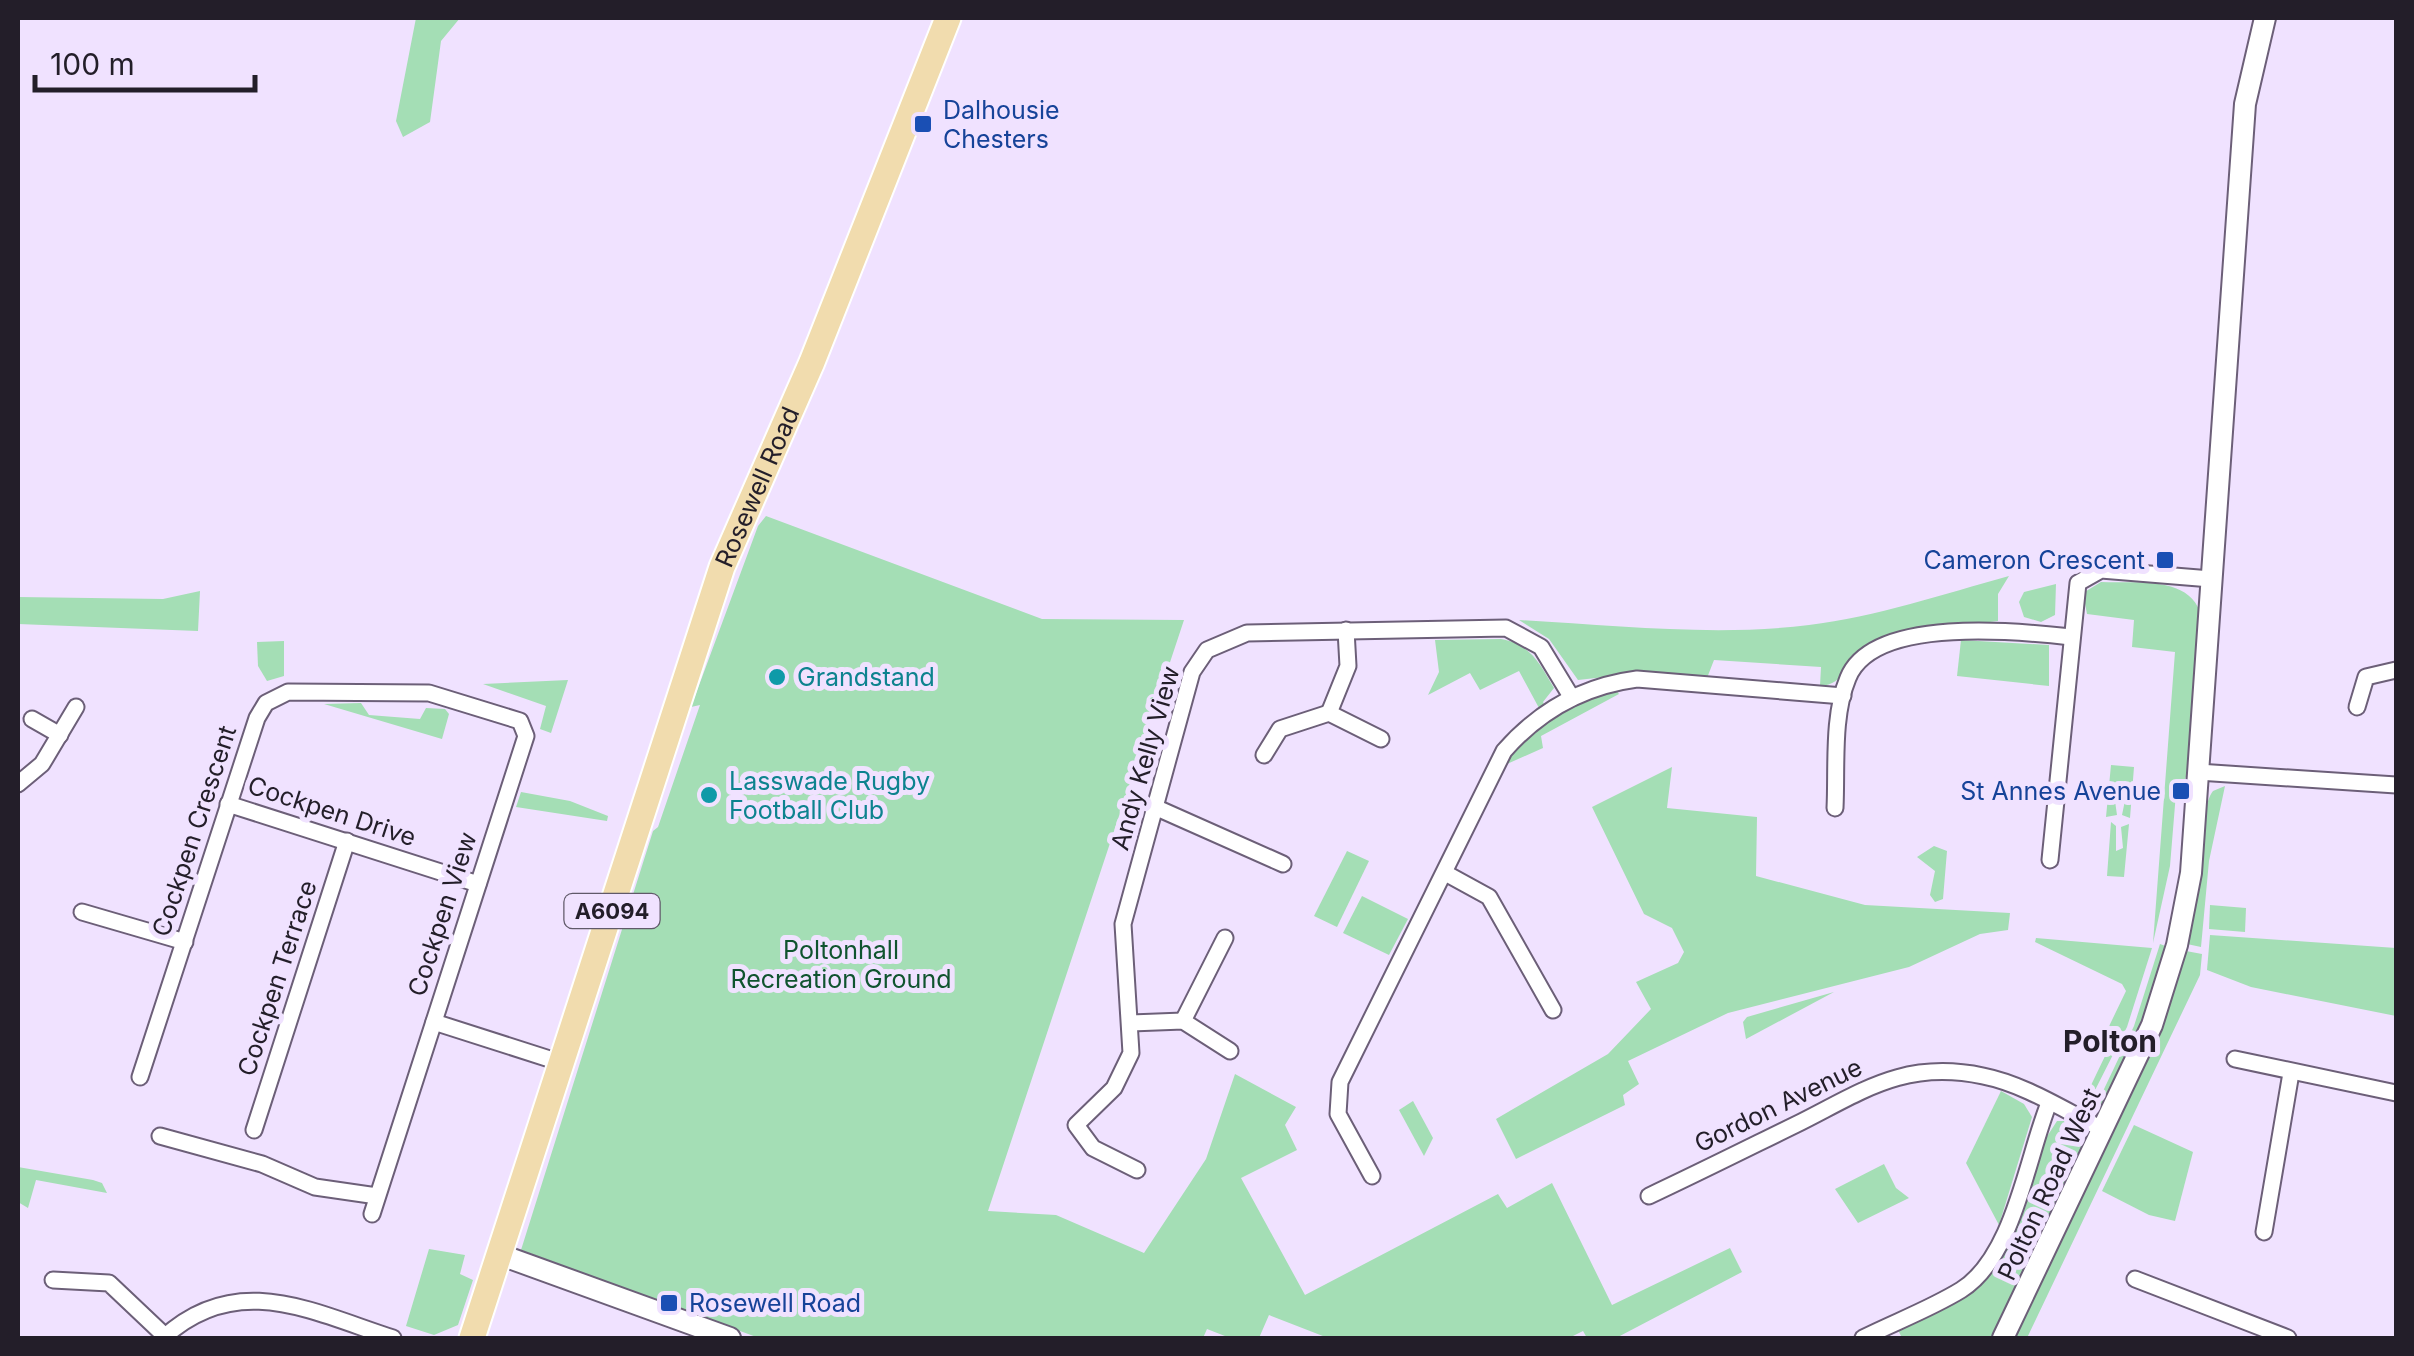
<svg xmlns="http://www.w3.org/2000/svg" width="2414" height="1356" font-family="Inter,sans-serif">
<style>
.green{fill:#a4deb5}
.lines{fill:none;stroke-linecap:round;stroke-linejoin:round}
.minor-casing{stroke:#6c5f78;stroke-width:19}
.tertiary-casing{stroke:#6c5f78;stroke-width:24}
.primary-casing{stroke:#fff;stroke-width:29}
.minor{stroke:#fff;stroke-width:15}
.tertiary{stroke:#fff;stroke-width:20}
.primary{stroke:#f1dcae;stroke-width:25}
.transit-dot{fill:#1a4fb4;stroke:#f0e2ff;stroke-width:4}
.culture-dot{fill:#0f9aa8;stroke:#f0e2ff;stroke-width:4}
.labels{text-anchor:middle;stroke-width:10;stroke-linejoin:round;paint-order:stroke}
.shield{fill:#f0e2ff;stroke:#605969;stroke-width:2.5}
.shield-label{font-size:22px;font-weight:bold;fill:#231e29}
.transit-label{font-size:25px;fill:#164399;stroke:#f0e2ff;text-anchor:start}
.street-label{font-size:25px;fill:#231e29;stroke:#f0e2ff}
.culture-label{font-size:25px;fill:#0d838f;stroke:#f0e2ff;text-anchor:start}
.park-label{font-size:25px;fill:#10542f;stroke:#f0e2ff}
.quarter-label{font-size:30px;font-weight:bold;fill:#231e29;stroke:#f0e2ff}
</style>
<rect width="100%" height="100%" fill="#f0e2ff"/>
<g class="green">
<path d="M416 18H460L441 41 430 122 403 137 396 121Z"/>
<path d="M766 516 1042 619 1184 620 988 1211 1056 1215 1144 1253 1206 1159 1235 1074 1296 1107 1285 1125 1297 1150 1241 1178 1305 1295 1498 1194 1507 1208 1552 1183 1612 1305 1730 1248 1742 1272 1616 1338H1587L1583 1331 1569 1338H1328L1269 1315 1259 1338H1230L1207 1329 1203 1338H759L521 1250 653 831 658 827 700 705 691 707 758 526Z"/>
<path d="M2009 576 1998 594V621C1956 626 1906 626 1867 648 1846 659 1846 685 1820 686L1821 667 1714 660 1707 678 1623 675 1578 680 1549 639 1519 620C1614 625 1714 637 1809 625 1876 617 1943 594 2009 576Z"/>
<path d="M2101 582C2133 584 2187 575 2200 612 2198 646 2201 775 2176 793L2170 866 2153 943 2175 652 2132 647 2134 620 2087 614 2083 593Z"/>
<path d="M2056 584 2055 615 2041 622 2024 617 2019 602 2024 592Z"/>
<path d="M200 591 198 631 18 624V597L163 599Z"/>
<path d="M1501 639C1531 644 1540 664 1554 688L1543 702 1545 706 1539 708 1519 671 1480 690 1470 673 1428 695 1439 672 1435 640Z"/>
<path d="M1961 640 2049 645V686L1957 676Z"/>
<path d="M284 641V676L267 681 258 666 257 642Z"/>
<path d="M568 680 551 733 540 729 546 706 483 684Z"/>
<path d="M1616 690 1619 694 1541 736 1543 748 1507 764C1526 724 1575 701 1616 690Z"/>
<path d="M361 703 369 715 420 719 426 708 445 709 449 714 442 739 324 704Z"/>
<path d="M2111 765 2134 767 2130 818 2122 815 2128 786 2122 781 2114 794 2117 815 2106 817Z"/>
<path d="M1672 767 1667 808 1757 817 1756 876 1865 905 2010 913 2008 930 1980 934 1909 967 1728 1013 1628 1061 1639 1084 1623 1095 1625 1105 1516 1159 1496 1119 1608 1054 1651 1009 1636 982 1678 963 1684 952 1672 928 1644 914 1592 807Z"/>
<path d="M2225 786 2209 861 2201 947 2187 944C2195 912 2198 809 2213 791Z"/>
<path d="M521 792 570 801 608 816 607 821 516 807Z"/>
<path d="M2111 822 2116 826V851L2123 848 2121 827 2129 824 2124 877 2107 876Z"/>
<path d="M1934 846 1947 851 1943 899 1935 902 1930 895 1935 871 1917 857Z"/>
<path d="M1347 851 1369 861 1337 927 1314 916Z"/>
<path d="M1362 896 1408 919 1389 955 1343 933Z"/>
<path d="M2210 905 2246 908 2245 932 2209 929Z"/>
<path d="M2210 935 2396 948V1016L2251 987 2207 970Z"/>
<path d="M2036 938 2152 948 2127 1027 2087 1106 2082 1104 2106 1054 2100 1045 2126 991 2122 984 2035 942Z"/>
<path d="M2160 944 2168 947 2151 1003 2105 1103 2095 1108 2134 1026Z"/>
<path d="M2186 951 2202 954 2200 975 2027 1338H2013L2164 1022Z"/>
<path d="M1834 992 1746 1039 1743 1022 1747 1017Z"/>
<path d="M2001 1091 2024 1104 2032 1117 1999 1225 1966 1163Z"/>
<path d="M1413 1101 1433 1138 1424 1156 1399 1110Z"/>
<path d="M2057 1121H2073L2086 1145 1994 1338H1902L1898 1330 1964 1298 1985 1280 2026 1206 2037 1152Z"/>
<path d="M2134 1125 2193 1152 2175 1221 2149 1215 2102 1191Z"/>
<path d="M1884 1164 1896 1188 1909 1198 1858 1223 1835 1189Z"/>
<path d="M18 1167 93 1180 102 1183 107 1193 36 1180 28 1208 18 1202Z"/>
<path d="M429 1249 465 1255 460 1274 473 1280 458 1325 434 1335 406 1326Z"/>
</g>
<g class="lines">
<g class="minor-casing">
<g id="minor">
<path d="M2357 707 2366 677 2396 670"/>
<path d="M1329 713 1348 666 1346 630"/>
<path d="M32 719 60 735"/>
<path d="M1264 755 1280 729 1329 713 1381 739"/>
<path d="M2198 772 2396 785"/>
<path d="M18 784 42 764 76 707"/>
<path d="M228 804 478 884"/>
<path d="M1157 808 1283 864"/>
<path d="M1835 808C1837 768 1832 716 1848 678 1873 616 2018 631 2071 637"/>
<path d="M2050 860 2078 583 2101 570 2211 579"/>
<path d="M1447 874 1489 897 1553 1010"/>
<path d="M82 912 185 942"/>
<path d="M1183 1021 1225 938"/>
<path d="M434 1022 562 1063"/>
<path d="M1131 1023 1183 1021 1230 1051"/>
<path d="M2235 1059 2396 1093"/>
<path d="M140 1077 257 718 266 703 288 692 429 693 520 721 526 736 372 1214"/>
<path d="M254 1130 347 841"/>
<path d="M160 1136 262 1164 315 1187 377 1196"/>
<path d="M1137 1170 1093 1148 1076 1125 1114 1088 1131 1053 1123 924 1192 672 1207 650 1247 633 1506 628 1541 647 1572 698"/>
<path d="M1372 1176 1338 1114 1340 1082 1504 751C1540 710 1583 686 1637 679L1843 696"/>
<path d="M1649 1196C1698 1173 1746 1149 1795 1125 1860 1093 1903 1059 1983 1076 2024 1084 2064 1110 2102 1129"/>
<path d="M2264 1232 2291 1073"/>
<path d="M2135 1279 2288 1338"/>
<path d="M53 1280 109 1283 165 1336"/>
<path d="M163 1338C237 1270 312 1312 393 1338"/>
<path d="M1863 1338C1895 1322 1930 1309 1961 1290 2014 1257 2027 1157 2049 1103"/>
</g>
</g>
<g class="tertiary-casing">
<g id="tertiary">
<path d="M501 1255 730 1338"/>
<path d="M2003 1338 2152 1025 2177 945 2191 873 2245 104 2265 18"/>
</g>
</g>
<g class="primary-casing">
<g id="primary">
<path id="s1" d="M472 1338 722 567 812 362 948 18"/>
</g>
</g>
<use href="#minor" class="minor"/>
<use href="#tertiary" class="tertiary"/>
<use href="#primary" class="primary"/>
</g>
<g class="transit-dot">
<rect x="913" y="114" width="20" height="20" rx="5"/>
<rect x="2155" y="550" width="20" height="20" rx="5"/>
<rect x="2171" y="781" width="20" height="20" rx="5"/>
<rect x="659" y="1293" width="20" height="20" rx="5"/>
</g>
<g class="culture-dot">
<circle cx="777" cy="677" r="10"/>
<circle cx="709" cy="795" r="10"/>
</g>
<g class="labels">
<rect class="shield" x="564.5" y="894" width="95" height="34" rx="8"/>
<g class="shield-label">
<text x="612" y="919">A6094</text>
</g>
<g class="transit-label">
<text x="943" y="119">Dalhousie<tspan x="943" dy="29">Chesters</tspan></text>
<text x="2145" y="569" text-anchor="end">Cameron Crescent</text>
<text x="2161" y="800" text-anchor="end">St Annes Avenue</text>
<text x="689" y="1312">Rosewell Road</text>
</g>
<g class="street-label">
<text dy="9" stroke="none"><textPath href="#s1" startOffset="898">Rosewell Road</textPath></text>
<text transform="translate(1145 758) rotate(-74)" y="9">Andy Kelly View</text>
<text transform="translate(332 811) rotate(18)" y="9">Cockpen Drive</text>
<text transform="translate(194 831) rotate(-72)" y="9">Cockpen Crescent</text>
<text transform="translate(442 914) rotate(-72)" y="9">Cockpen View</text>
<text transform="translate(277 978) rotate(-72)" y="9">Cockpen Terrace</text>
<text transform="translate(1778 1105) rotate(-26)" y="9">Gordon Avenue</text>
<text transform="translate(2049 1184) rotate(-65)" y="9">Polton Road West</text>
</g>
<g class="culture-label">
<text x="797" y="686">Grandstand</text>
<text x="729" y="790">Lasswade Rugby<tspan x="729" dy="29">Football Club</tspan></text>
</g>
<g class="park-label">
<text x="841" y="959">Poltonhall<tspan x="841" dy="29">Recreation Ground</tspan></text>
</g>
<g class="quarter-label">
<text x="2110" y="1052">Polton</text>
</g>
</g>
<rect width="2414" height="1356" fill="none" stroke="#231e29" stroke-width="40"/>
<path d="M35 75v15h220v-15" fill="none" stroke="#231e29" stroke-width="5"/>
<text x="50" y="75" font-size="30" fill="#231e29" stroke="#f0e2ff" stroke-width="8" paint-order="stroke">100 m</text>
</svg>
